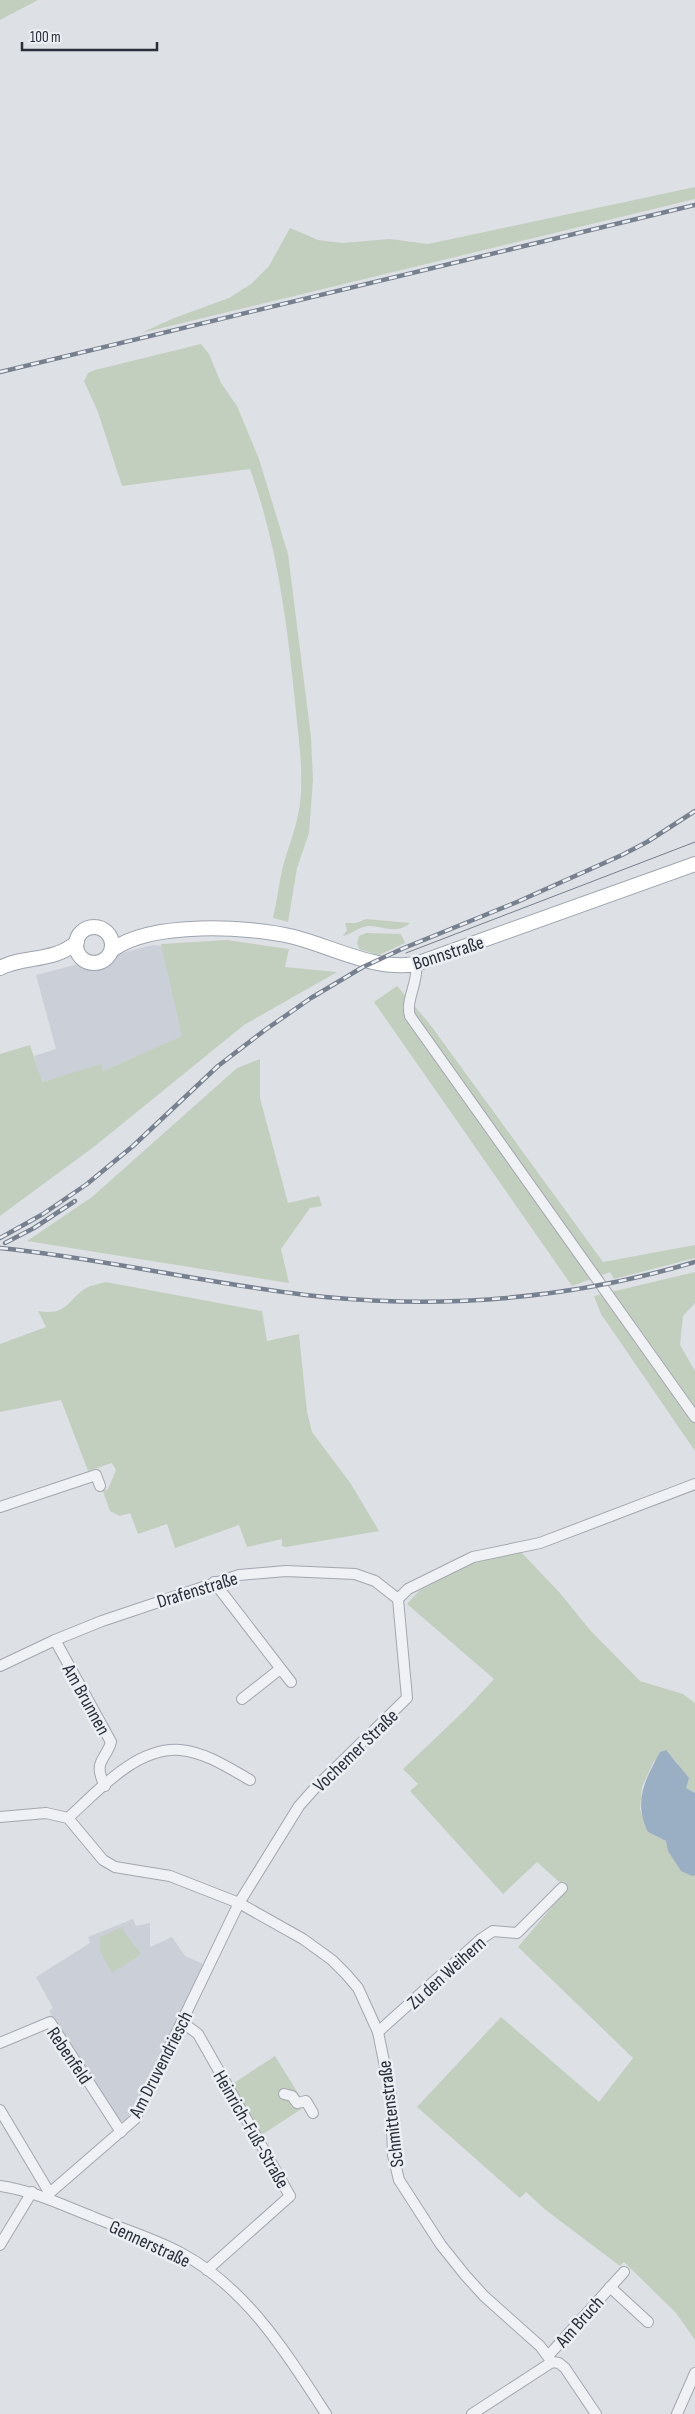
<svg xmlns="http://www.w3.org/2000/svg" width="695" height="2414" font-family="'Sofia Sans Condensed',sans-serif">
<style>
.built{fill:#cbcfd7}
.green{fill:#c3cfbe}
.water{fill:#9aafc3}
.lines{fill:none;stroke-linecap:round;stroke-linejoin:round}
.minor-casing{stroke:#a3a7af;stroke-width:12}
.major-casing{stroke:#9da5b0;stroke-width:16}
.minor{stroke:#eff1f4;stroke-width:10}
.major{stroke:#fff;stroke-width:14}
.tram{stroke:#77808e;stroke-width:1}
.rail-casing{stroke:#77808e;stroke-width:4.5}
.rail{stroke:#eceff3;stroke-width:2.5;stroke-dasharray:8;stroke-linecap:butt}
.labels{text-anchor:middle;stroke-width:5;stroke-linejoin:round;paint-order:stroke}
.street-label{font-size:19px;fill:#282f3b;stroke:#eceff3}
</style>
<rect width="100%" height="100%" fill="#dde0e5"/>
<g class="built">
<path d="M153 945 162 946 183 1036 103 1071 101 1065 41 1082 34 1056 56 1049 36 975Z"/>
<path d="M133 1919 136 1926 150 1923V1947L172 1937 185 1956 203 1964 134 2110 124 2121H119L49 2011 53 2008 36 1977 90 1943 88 1937Z"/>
</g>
<g class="green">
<path d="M0 0H38L0 20Z"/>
<path d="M695 187V199L141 333 174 318 229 298 251 284 269 266 290 228 318 240 342 243 390 239 428 244Z"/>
<path d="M201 344 209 354 221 383 237 406 259 459 288 554 311 737 313 780 309 833 297 868 288 922 273 918C277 901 279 883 283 866 289 845 297 826 300 804 304 770 298 736 295 702 287 622 277 544 250 469L122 486 98 412 84 381 88 373 95 370Z"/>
<path d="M366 919 410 923C396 935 383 926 368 926 358 927 352 934 343 936L347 930 345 923H356Z"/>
<path d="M366 933 401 934 405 943 379 955 359 949 357 943 359 936Z"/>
<path d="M227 940 289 949 285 967 337 972 244 1025 95 1146 0 1216V1054L30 1045 42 1082 101 1064 103 1071 182 1036 161 944Z"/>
<path d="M397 986 429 1023 603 1262 695 1245V1258L614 1279 610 1272 572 1286 374 1002Z"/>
<path d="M260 1059V1098L288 1203 319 1196 322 1206 310 1208 281 1249 289 1283 27 1241 92 1197 237 1068Z"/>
<path d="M695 1272V1303L683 1316 680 1345 695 1371V1451L601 1314 594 1296Z"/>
<path d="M106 1282 262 1311 267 1341 299 1334 307 1412 312 1432 351 1484 379 1531 286 1547 282 1546V1539L247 1547 239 1525 175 1548 167 1524 138 1534 130 1513 120 1516 110 1511 103 1491 108 1489 116 1470 112 1463 88 1471 61 1400 0 1412V1344L46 1327 38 1311C68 1316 66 1301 86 1288 92 1285 99 1284 106 1282Z"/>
<path d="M521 1552 560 1593 590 1630 640 1681 683 1694 695 1703V1793L685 1788 678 1764 673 1758 654 1761 642 1787 640 1809 648 1832 666 1841C669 1852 682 1875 695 1875V2340L676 2313 624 2262 620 2266 547 2211 526 2192 520 2198 417 2107 501 2017 599 2102 633 2058 518 1947 567 1889 537 1862 503 1894 410 1791 418 1784 403 1769 467 1708 494 1679 407 1604 419 1591 474 1561Z"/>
<path d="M122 1927C125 1936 135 1944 140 1953L139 1956 112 1973 100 1951V1937Z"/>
<path d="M275 2056 306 2106 260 2136 231 2085Z"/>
</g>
<path class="water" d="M666 1750 689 1778 686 1788 695 1793V1875L692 1876 681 1871 668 1851 666 1841 648 1832C633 1801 645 1780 660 1752Z"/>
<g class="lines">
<g class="minor-casing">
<g id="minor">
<path d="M416 964C419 982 405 1000 410 1016L695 1417"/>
<path d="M0 1507 96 1475 100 1486"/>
<path d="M214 1582 291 1682"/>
<path d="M55 1640 111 1742C106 1760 92 1761 105 1786"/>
<path d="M0 1666 55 1640 102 1621 239 1575 286 1571 355 1574 375 1581 398 1599"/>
<path d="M242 1699 280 1669"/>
<path d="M0 1817 46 1813 68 1818 103 1860 115 1867 170 1876 239 1903 303 1939 332 1960 346 1974 358 1988 378 2032 391 2096 393 2155 399 2180 441 2245 465 2275 484 2296 540 2346 552 2362"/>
<path d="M68 1818C98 1791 136 1747 180 1750 205 1752 229 1768 250 1780"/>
<path d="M182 2022 198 2034 290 2196 207 2270"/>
<path d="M378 2032 481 1939 493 1931 517 1933 562 1888"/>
<path d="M0 2043 50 2022 121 2132"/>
<path d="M284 2094 292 2096 297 2103 306 2101 313 2113"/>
<path d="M0 2110 49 2192"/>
<path d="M0 2186C34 2191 62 2205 93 2217 122 2229 153 2238 181 2253 247 2288 287 2354 326 2414"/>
<path d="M45 2197 135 2119 239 1903 299 1806 315 1788 407 1698 398 1599 408 1589 473 1557 540 1543 695 1484"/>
<path d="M0 2245 32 2192"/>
<path d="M610 2287 648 2322"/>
<path d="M549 2355 624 2272"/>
<path d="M552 2362 559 2363 565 2368 596 2414"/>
<path d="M472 2414 552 2362"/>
<path d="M677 2414 695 2373"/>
</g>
</g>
<g class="major-casing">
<g id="major">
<circle cx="94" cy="945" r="18"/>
<path d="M112 950C151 921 249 926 294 937 333 947 375 971 416 964L695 864"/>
<path d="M0 968C24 955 53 963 77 942"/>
</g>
</g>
<use href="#minor" class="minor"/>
<use href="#major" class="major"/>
<path class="tram" d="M406 953 695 842"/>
<g class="rail-casing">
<g id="rail">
<path d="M0 372 695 205"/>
<path d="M0 1238 43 1214 87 1184 133 1146 218 1066 265 1030 311 998 363 967 404 948 517 902 622 855 647 842 695 811"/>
<path d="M5 1243 34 1228 75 1201"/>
<path d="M0 1248C109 1259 216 1286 325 1297 450 1309 574 1298 695 1262"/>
</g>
</g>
<use href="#rail" class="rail"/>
</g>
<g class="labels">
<g class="street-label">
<text transform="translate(448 952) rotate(-18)" y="7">Bonnstraße</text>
<text transform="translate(197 1589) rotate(-17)" y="7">Drafenstraße</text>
<text transform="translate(87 1699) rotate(61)" y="7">Am Brunnen</text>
<text transform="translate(355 1750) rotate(-44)" y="7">Vochemer Straße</text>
<text transform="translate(446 1972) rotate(-42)" y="7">Zu den Weihern</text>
<text transform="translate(70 2055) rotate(56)" y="7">Rebenfeld</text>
<text transform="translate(160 2064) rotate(-63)" y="7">Am Druvendriesch</text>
<text transform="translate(390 2114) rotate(-97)" y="7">Schmittenstraße</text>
<text transform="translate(252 2129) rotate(60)" y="7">Heinrich-Fuß-Straße</text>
<text transform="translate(150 2243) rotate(25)" y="7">Gennerstraße</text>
<text transform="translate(579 2321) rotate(-48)" y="7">Am Bruch</text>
</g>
</g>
<path d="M22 42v8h135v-8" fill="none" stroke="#282f3b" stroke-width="2.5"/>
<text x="30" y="42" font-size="15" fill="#282f3b" stroke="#eceff3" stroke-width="4" paint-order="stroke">100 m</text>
</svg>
